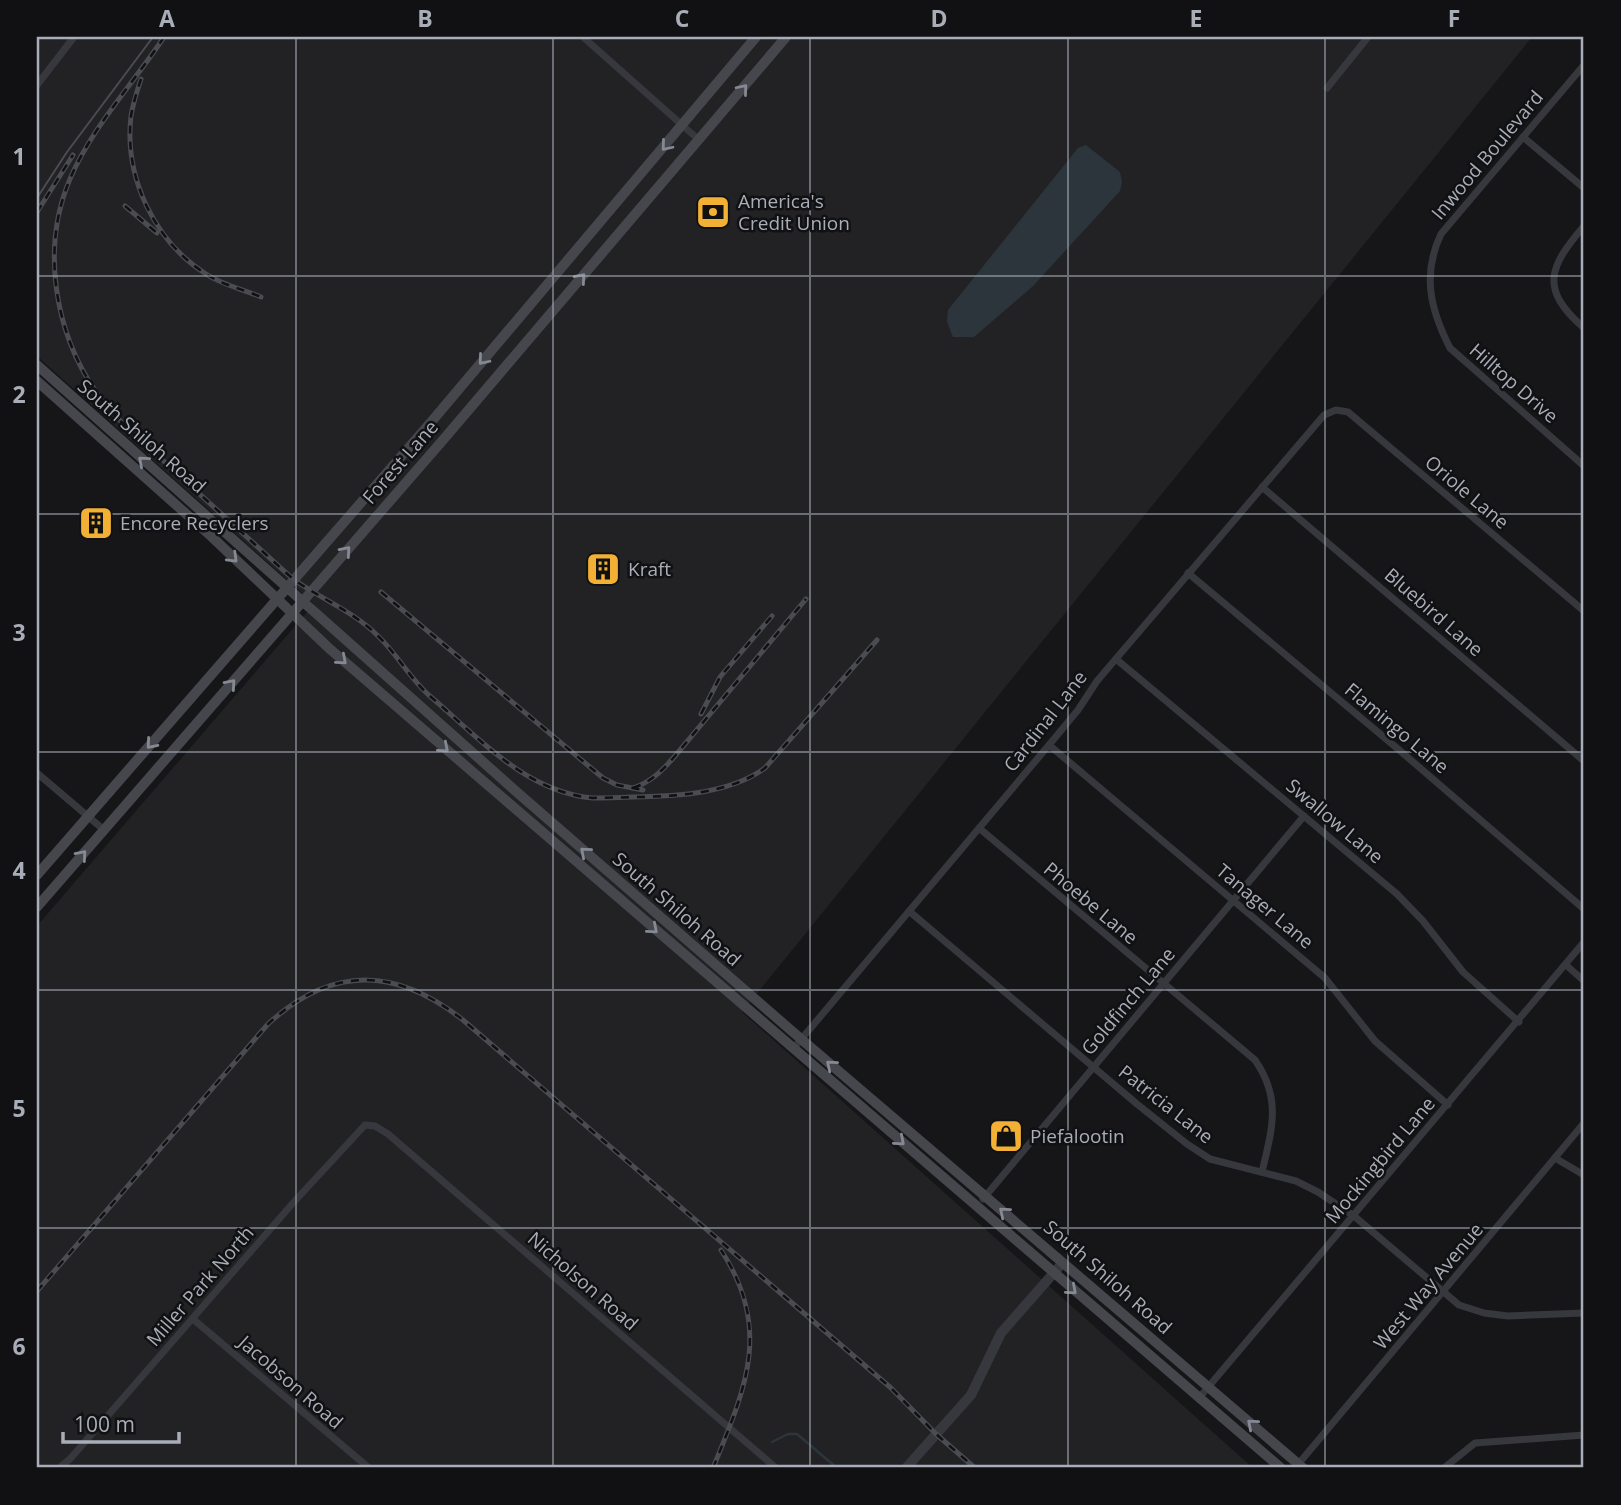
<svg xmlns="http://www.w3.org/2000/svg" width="1621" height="1505" font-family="'Open Sans',sans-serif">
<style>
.built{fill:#222225}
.water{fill:#2c353c}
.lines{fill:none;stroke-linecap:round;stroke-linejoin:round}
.stream{stroke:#2c353c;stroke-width:2.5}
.minor{stroke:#37383d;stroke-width:7}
.tertiary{stroke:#37383d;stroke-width:10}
.secondary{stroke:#45474d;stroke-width:10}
.tram{stroke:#4a4c52;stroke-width:2}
.rail-casing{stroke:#4a4c52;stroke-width:5}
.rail{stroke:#111113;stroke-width:2.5;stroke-dasharray:8;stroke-linecap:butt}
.oneway{stroke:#858993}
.grid{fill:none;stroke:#a8adb8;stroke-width:2;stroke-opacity:0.55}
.labels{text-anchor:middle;stroke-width:5;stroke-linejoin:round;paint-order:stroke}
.street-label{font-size:19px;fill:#a8adb8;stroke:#111113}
.poi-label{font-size:19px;fill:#a8adb8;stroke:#111113;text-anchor:start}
.neatline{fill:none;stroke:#a8adb8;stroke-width:2.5}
.grid-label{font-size:23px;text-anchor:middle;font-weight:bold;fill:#a8adb8}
</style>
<rect width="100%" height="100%" fill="#161618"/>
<path class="built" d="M37 37H1532L742 1012 1253 1468H37V926L314 604 37 356Z"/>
<path class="water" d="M1086 145 1120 172 1122 182 1120 191 1033 286 974 337H953L947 322 948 310 1078 148Z"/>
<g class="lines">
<path class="stream" d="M772 1442 788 1434H797L837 1468"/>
<g class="minor">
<path d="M583 37 699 140"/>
<path d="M1584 65 1441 234C1422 274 1430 309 1450 348L1584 466"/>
<path d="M37 85 74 37"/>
<path d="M1327 88 1368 37"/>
<path d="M1523 137 1584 188"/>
<path d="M1584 226C1549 267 1539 289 1584 328"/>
<path d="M1262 487 1584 761"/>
<path d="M1188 573 1398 749 1584 909"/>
<path d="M1116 659 1397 894 1423 921 1463 972 1519 1022"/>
<path d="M1049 745 1325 978 1375 1041 1448 1105"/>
<path d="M37 773 104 830"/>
<path d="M979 828 1255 1060C1282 1099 1272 1129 1262 1172"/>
<path d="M909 911 1137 1104 1187 1144 1210 1159 1296 1181 1318 1192 1354 1216 1459 1305 1484 1313 1508 1316 1584 1313"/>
<path d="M1566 965 1584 981"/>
<path d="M793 1049 1049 745 1078 710 1097 681 1324 415 1336 410 1348 412 1584 611"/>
<path d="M1555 1158 1584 1175"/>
<path d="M983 1199 1304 816"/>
<path d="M193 1319 369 1468"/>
<path d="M1199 1398 1584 942"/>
<path d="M59 1468 70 1459 293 1203 365 1125 375 1126 388 1134 776 1468"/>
<path d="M1295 1468 1584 1123"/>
<path d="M1444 1468 1475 1443 1584 1435"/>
</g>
<path class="tertiary" d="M906 1468 971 1395 1001 1333 1059 1267"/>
<g class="secondary">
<path d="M37 365 519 794 801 1039 1303 1468"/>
<path d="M37 381 211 536 331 650 1281 1468"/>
<path d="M37 875 432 421 756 37"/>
<path d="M37 907 443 440 786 37"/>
</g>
<path class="tram" d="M37 198 67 152 153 37"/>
<g class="rail-casing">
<g id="rail">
<path d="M164 37C133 84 92 127 70 179 41 247 54 331 96 392 116 421 146 444 171 468 212 505 252 542 293 579 321 599 353 611 378 636 398 655 410 679 431 697 479 738 526 792 593 798 647 796 720 801 765 768L877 640"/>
<path d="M141 79C137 91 133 104 131 116 124 177 154 241 206 274 222 285 243 289 261 297"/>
<path d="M125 206 157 233"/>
<path d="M37 212 73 155"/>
<path d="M381 592 603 778 617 785 643 790"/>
<path d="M701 714 720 677 772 616"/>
<path d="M633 788C651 782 662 771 675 756L806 599"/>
<path d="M37 1291 268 1024C332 965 396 967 463 1020L891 1388 936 1434 975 1468"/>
<path d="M713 1468C745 1389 773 1330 721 1250"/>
</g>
</g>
<use href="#rail" class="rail"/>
</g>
<defs><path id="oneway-chevron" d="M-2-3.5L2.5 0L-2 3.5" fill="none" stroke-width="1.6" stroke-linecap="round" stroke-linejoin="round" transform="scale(1.75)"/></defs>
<g class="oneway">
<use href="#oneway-chevron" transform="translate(743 89) rotate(-50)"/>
<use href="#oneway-chevron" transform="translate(666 146) rotate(130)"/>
<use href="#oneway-chevron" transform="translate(581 278) rotate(-49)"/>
<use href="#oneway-chevron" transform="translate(483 360) rotate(130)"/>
<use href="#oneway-chevron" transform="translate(143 461) rotate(-139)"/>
<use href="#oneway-chevron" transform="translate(346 551) rotate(-49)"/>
<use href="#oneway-chevron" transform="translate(233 558) rotate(44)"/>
<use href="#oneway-chevron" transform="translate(342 660) rotate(41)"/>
<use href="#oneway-chevron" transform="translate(231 684) rotate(-49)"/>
<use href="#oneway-chevron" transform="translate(151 744) rotate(131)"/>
<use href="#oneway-chevron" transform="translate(444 748) rotate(41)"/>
<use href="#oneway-chevron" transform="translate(585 852) rotate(-139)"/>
<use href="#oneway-chevron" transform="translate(82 855) rotate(-49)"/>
<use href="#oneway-chevron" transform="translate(653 929) rotate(41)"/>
<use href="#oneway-chevron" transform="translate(831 1065) rotate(-140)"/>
<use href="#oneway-chevron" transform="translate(900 1141) rotate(41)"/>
<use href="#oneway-chevron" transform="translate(1004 1212) rotate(-140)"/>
<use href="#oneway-chevron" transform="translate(1072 1290) rotate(41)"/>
<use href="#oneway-chevron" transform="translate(1252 1424) rotate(-139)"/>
</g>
<path class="grid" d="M296 37V1468M553 37V1468M810 37V1468M1068 37V1468M1325 37V1468M37 276H1584M37 514H1584M37 752H1584M37 990H1584M37 1228H1584"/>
<defs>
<g id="bank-square" transform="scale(1.75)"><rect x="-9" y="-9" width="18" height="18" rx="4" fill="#f2b134" stroke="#111113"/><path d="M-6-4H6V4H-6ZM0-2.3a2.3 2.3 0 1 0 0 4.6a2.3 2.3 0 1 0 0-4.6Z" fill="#111"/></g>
<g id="building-square" transform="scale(1.75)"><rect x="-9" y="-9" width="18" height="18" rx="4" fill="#f2b134" stroke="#111113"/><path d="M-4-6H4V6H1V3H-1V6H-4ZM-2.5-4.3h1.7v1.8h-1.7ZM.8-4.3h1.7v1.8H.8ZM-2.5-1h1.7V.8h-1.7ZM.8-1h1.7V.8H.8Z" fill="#111"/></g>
<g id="shop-square" transform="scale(1.75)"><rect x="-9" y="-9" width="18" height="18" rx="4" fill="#f2b134" stroke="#111113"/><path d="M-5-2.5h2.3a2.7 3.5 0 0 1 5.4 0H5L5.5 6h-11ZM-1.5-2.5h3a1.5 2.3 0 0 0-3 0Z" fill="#111"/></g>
</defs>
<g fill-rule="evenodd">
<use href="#bank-square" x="713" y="212"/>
<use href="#building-square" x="96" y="523"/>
<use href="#building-square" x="603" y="569"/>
<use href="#shop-square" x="1006" y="1136"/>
</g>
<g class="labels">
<g class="street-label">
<text transform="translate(1487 155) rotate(-50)" y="7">Inwood Boulevard</text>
<text transform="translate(1514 383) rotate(41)" y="7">Hilltop Drive</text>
<text transform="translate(142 436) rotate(41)" y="7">South Shiloh Road</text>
<text transform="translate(400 462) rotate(-49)" y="7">Forest Lane</text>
<text transform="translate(1467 492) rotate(40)" y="7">Oriole Lane</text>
<text transform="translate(1434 612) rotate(41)" y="7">Bluebird Lane</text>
<text transform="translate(1045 721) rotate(-52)" y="7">Cardinal Lane</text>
<text transform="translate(1397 728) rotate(40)" y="7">Flamingo Lane</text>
<text transform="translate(1335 821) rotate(40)" y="7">Swallow Lane</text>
<text transform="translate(1091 903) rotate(40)" y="7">Phoebe Lane</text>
<text transform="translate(1265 906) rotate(40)" y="7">Tanager Lane</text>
<text transform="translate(677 909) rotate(41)" y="7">South Shiloh Road</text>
<text transform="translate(1128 1001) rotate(-50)" y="7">Goldfinch Lane</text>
<text transform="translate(1166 1104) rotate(38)" y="7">Patricia Lane</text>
<text transform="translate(1380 1160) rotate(-50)" y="7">Mockingbird Lane</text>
<text transform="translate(1108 1277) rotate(41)" y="7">South Shiloh Road</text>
<text transform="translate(583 1281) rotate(41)" y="7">Nicholson Road</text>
<text transform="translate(200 1286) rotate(-49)" y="7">Miller Park North</text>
<text transform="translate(1428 1286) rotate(-50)" y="7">West Way Avenue</text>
<text transform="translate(291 1382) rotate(41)" y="7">Jacobson Road</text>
</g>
<g class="poi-label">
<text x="738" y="208">America's<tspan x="738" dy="22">Credit Union</tspan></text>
<text x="120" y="530">Encore Recyclers</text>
<text x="628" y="576">Kraft</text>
<text x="1030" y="1143">Piefalootin</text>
</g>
</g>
<rect width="1621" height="1505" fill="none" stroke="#111113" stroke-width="77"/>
<path d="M63 1432v10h116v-10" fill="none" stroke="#a8adb8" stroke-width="3.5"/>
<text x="74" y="1432" font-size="21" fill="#a8adb8" stroke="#111113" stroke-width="5" paint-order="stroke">100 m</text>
<rect x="38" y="38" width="1544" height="1428" class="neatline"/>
<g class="grid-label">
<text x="167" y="27">A</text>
<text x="425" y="27">B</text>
<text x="682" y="27">C</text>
<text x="939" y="27">D</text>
<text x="1196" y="27">E</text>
<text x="1454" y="27">F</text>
<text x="19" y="165">1</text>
<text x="19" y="403">2</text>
<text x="19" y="641">3</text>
<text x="19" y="879">4</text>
<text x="19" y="1117">5</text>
<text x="19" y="1355">6</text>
</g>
</svg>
